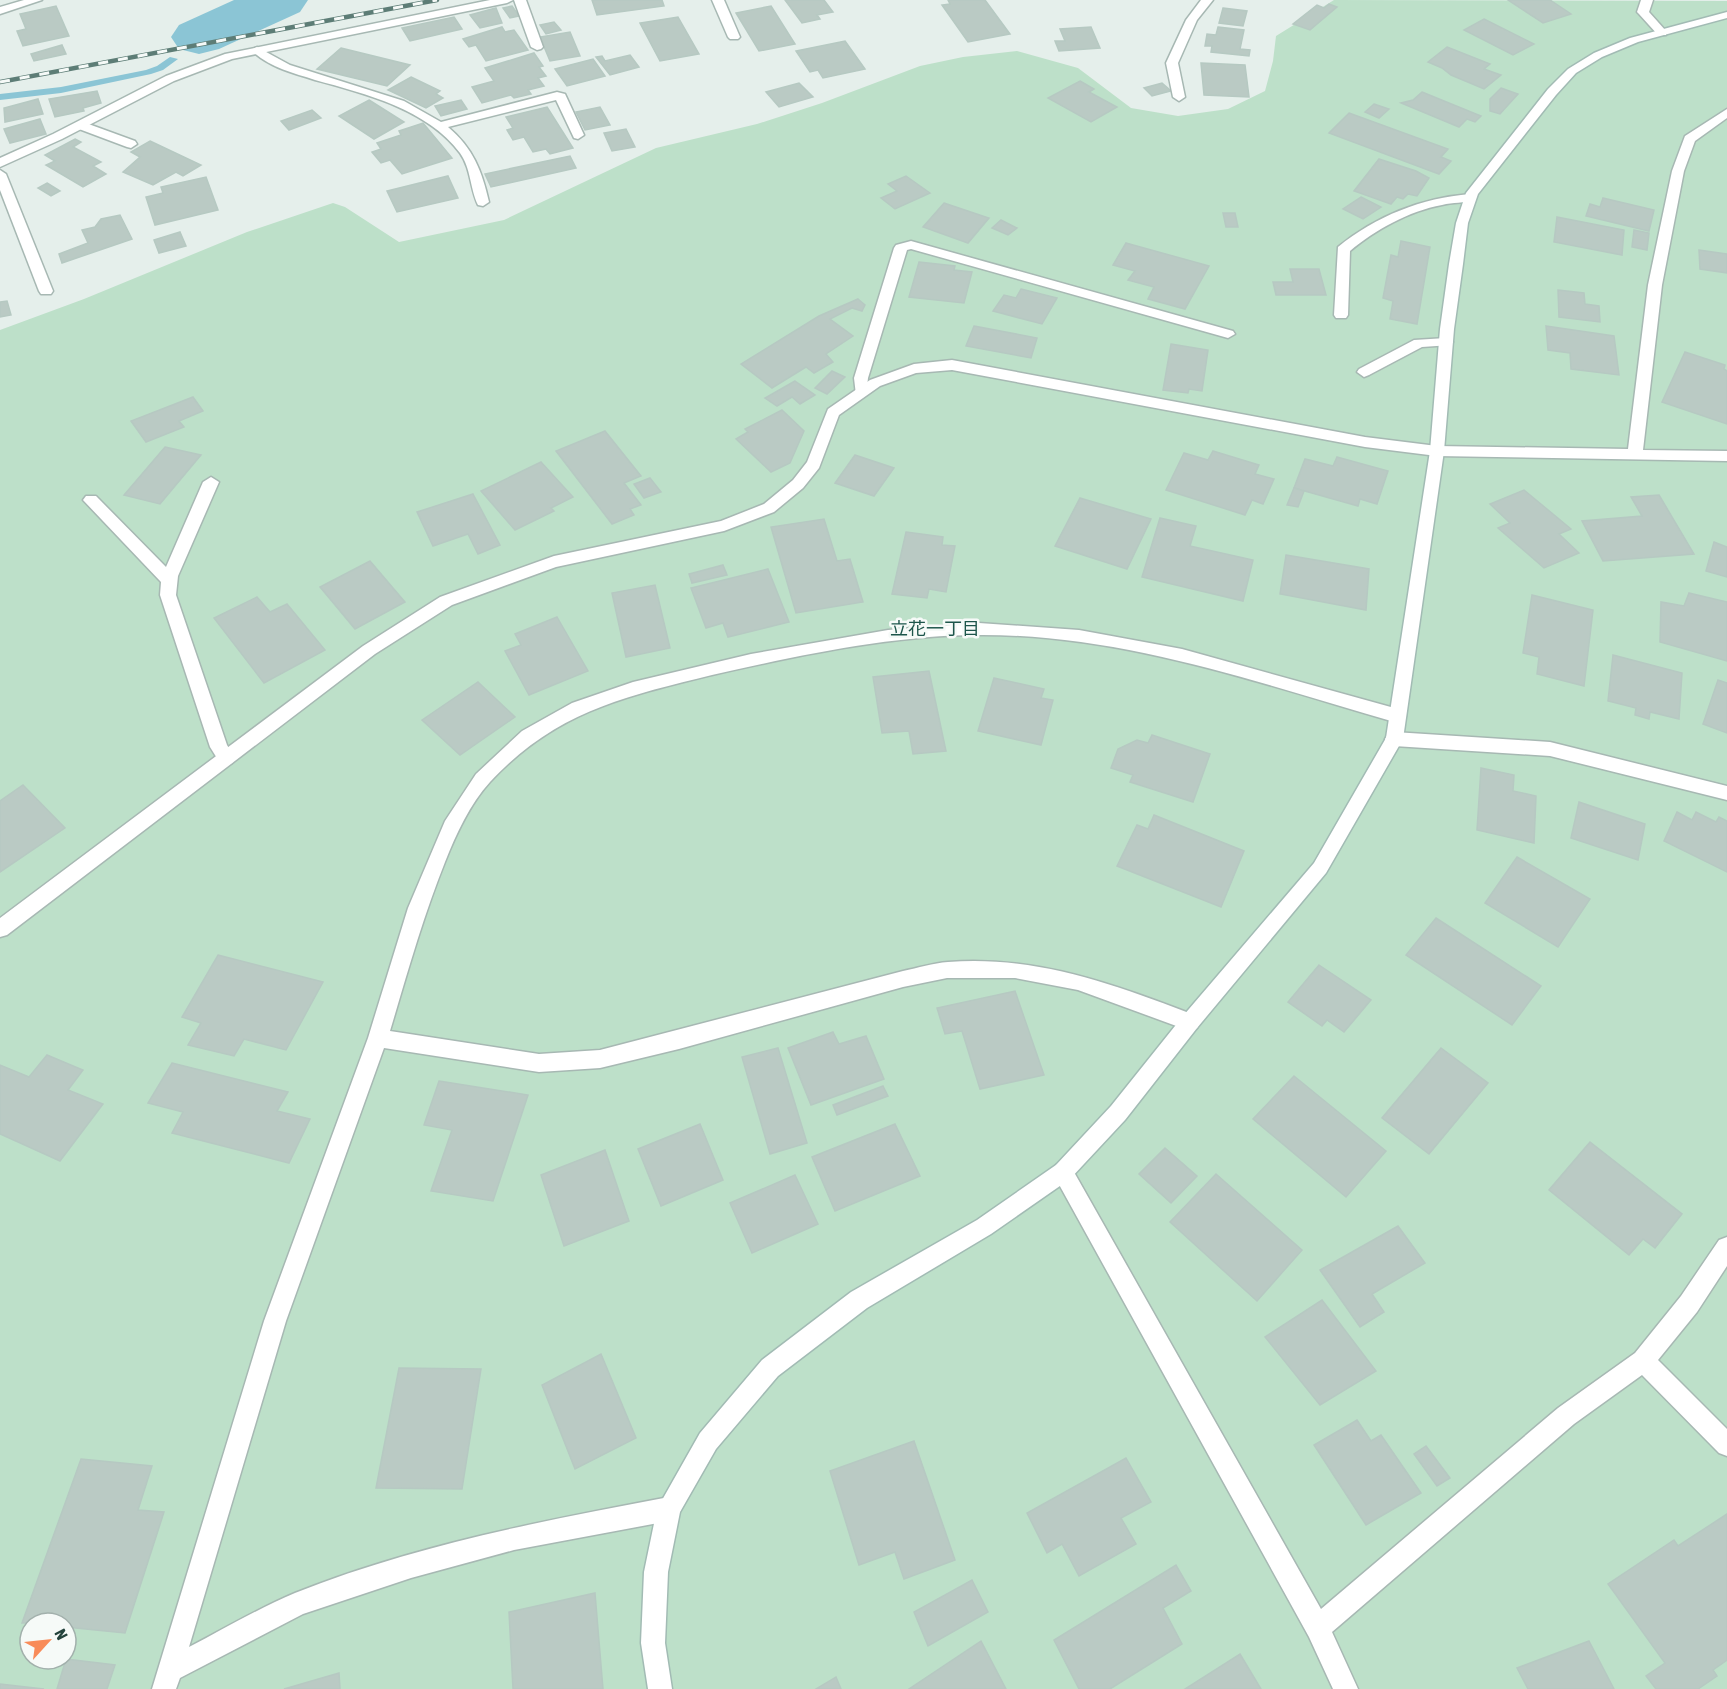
<svg xmlns="http://www.w3.org/2000/svg" width="1727" height="1689" font-family="'Asap Condensed','Noto Sans JP',sans-serif">
<style>
.green{fill:#bde0c9;fill-rule:evenodd}
.lines{fill:none;stroke-linecap:round;stroke-linejoin:round}
.stream{fill:#8bc5d5;fill-rule:evenodd}
.river{fill:#8bc5d5;fill-rule:evenodd}
.building{fill:#bacac4;stroke:#b6c9c2;stroke-width:1.5}
.lane-casing{stroke:#a7b8b3;stroke-width:3}
.street-casing{stroke:#a7b8b3;stroke-width:3}
.secondary-casing{stroke:#a2bbb4;stroke-width:3}
.lane{fill:#fff;fill-rule:evenodd}
.street{fill:#fff;fill-rule:evenodd}
.secondary{fill:#fff;fill-rule:evenodd}
.rail-casing{stroke:#5d7d76;stroke-width:4.5}
.rail{stroke:#f6faf8;stroke-width:3;stroke-dasharray:10;stroke-linecap:butt}
.labels{text-anchor:middle;stroke-width:5;stroke-linejoin:round;paint-order:stroke}
.neighbourhood-label{font-size:18px;fill:#1d554b;stroke:#f6faf8}
</style>
<rect width="100%" height="100%" fill="#e5efeb"/>
<path class="green" d="M1334 0 1727 1V1689H0V330L84 299 247 232 333 203 345 207 399 242 504 220 656 148 757 124 822 103 920 66 963 57 1017 51 1078 68 1131 108 1178 116 1228 109 1265 91 1273 61 1276 36ZM30 1623H66V1659H30Z"/>
<g class="lines">
<path class="stream" d="M170 57 178 59 163 70 151 74 61 93 0 100V94L61 87 146 70 157 66Z"/>
<path class="river" d="M234 0H308L300 12 219 49 199 54 179 49 171 37 179 25Z"/>
</g>
<g class="building">
<path d="M592 0H662L664 6 597 15Z"/>
<path d="M785 0H824L833 12 817 15 820 19 802 23Z"/>
<path d="M948 0H985L1010 34 968 42 942 5 950 4Z"/>
<path d="M1508 0H1550L1571 14 1543 23Z"/>
<path d="M1329 4 1337 7 1310 30 1293 24 1317 5 1324 8Z"/>
<path d="M56 6 69 36 23 46 17 31 26 29 20 14Z"/>
<path d="M512 6 519 16 510 18 503 8Z"/>
<path d="M771 6 795 44 759 51 736 13Z"/>
<path d="M496 8 502 23 480 28 470 15Z"/>
<path d="M1223 8 1247 11 1243 26 1219 23Z"/>
<path d="M454 17 462 29 410 41 402 28Z"/>
<path d="M678 17 699 54 660 61 640 23Z"/>
<path d="M1484 19 1534 44 1513 55 1464 30Z"/>
<path d="M554 22 561 30 546 34 540 25Z"/>
<path d="M502 27 505 32 514 30 528 50 486 61 476 45 469 47 463 39Z"/>
<path d="M1091 27 1100 48 1059 51 1055 41H1065L1060 29Z"/>
<path d="M1218 27 1244 30 1240 49 1250 50 1249 56 1211 52 1212 46H1205L1207 34 1216 35Z"/>
<path d="M570 32 580 56 550 61 540 37Z"/>
<path d="M845 41 865 69 823 78 818 70 810 72 796 51Z"/>
<path d="M62 45 66 54 34 61 31 54Z"/>
<path d="M1447 47 1490 64 1484 69 1501 75 1484 89 1451 75 1442 68 1428 62Z"/>
<path d="M341 48 410 65 387 86 317 69Z"/>
<path d="M534 53 543 66 539 67 546 76 538 78 544 86 528 90 531 94 514 98 511 95 482 103 472 87 494 81 485 68Z"/>
<path d="M630 55 639 67 610 75 596 57 602 56 605 61Z"/>
<path d="M593 59 605 76 567 86 555 69Z"/>
<path d="M1201 63 1245 65 1249 97 1204 95Z"/>
<path d="M411 77 440 91 436 94 443 98 426 108 388 90Z"/>
<path d="M1080 81 1094 89 1089 92 1117 107 1091 122 1048 98Z"/>
<path d="M799 83 813 97 779 107 766 92Z"/>
<path d="M1162 83 1171 91 1152 96 1144 88Z"/>
<path d="M1501 88 1518 94 1500 114 1490 111V99Z"/>
<path d="M97 91 101 103 83 108 84 111 55 117 49 99Z"/>
<path d="M1422 92 1481 116 1475 122 1467 119 1459 127 1401 103 1413 100Z"/>
<path d="M38 99 43 114 5 122 4 108Z"/>
<path d="M369 100 404 122 374 139 339 116Z"/>
<path d="M461 100 467 109 441 116 435 106Z"/>
<path d="M1374 104 1389 109 1379 118 1365 112Z"/>
<path d="M547 107 573 148 550 154 546 149 533 152 524 137 513 140 507 130 513 128 506 117Z"/>
<path d="M600 107 610 125 585 130 576 112Z"/>
<path d="M312 110 321 118 289 130 281 121Z"/>
<path d="M1349 113 1448 149 1441 157 1451 161 1439 174 1329 133Z"/>
<path d="M40 119 46 134 10 143 4 129Z"/>
<path d="M423 123 452 158 402 174 390 160 381 163 372 152 381 149 377 143 401 135 399 131Z"/>
<path d="M626 129 635 147 612 151 604 133Z"/>
<path d="M75 139 81 142 73 147 101 162 93 166 106 174 83 187 46 165 55 161 45 155Z"/>
<path d="M150 141 201 165 183 176 176 172 153 185 123 172 140 157 131 152Z"/>
<path d="M570 156 576 168 491 187 485 174Z"/>
<path d="M1379 159 1416 171 1429 178 1417 196 1408 194 1403 199 1397 197 1391 204 1354 191Z"/>
<path d="M448 176 458 198 397 212 387 191Z"/>
<path d="M906 176 930 193 895 209 881 198 897 191 888 184Z"/>
<path d="M206 177 218 210 155 225 146 197 163 193 161 187Z"/>
<path d="M47 183 60 191 51 196 38 188Z"/>
<path d="M1361 197 1381 207 1363 219 1343 209Z"/>
<path d="M1603 198 1654 210 1649 231 1586 216 1590 204 1600 207Z"/>
<path d="M944 203 989 218 968 243 923 227Z"/>
<path d="M1223 213H1235L1238 227H1226Z"/>
<path d="M120 215 132 239 62 263 59 254 88 243 82 230 95 227 101 219Z"/>
<path d="M1557 217 1624 230 1622 255 1554 242Z"/>
<path d="M1001 220 1017 228 1008 235 992 228Z"/>
<path d="M1634 230 1649 233 1647 250 1632 247Z"/>
<path d="M180 232 186 246 159 253 154 240Z"/>
<path d="M1401 241 1430 247 1417 324 1390 319 1393 301 1383 298 1391 255 1398 257Z"/>
<path d="M1126 243 1209 266 1185 309 1148 299 1154 287 1128 280 1135 271 1113 265Z"/>
<path d="M1699 250 1727 254V273L1700 269Z"/>
<path d="M919 262 955 266 954 270 972 272 964 303 909 297Z"/>
<path d="M1290 269H1319L1326 295H1276L1273 282H1293Z"/>
<path d="M1021 289 1057 298 1042 324 993 311 1004 295 1016 298Z"/>
<path d="M1558 290 1584 293 1585 304 1599 306 1600 322 1559 317Z"/>
<path d="M858 299 865 305 862 311 852 308 830 319 853 336 826 354 833 362 814 373 806 367 772 388 741 364 819 316Z"/>
<path d="M7 301 11 315 0 317V302Z"/>
<path d="M974 326 1037 338 1031 358 966 346Z"/>
<path d="M1546 326 1614 336 1619 375 1571 369 1570 353 1548 350Z"/>
<path d="M1171 344 1208 350 1202 391 1189 389 1188 393 1163 390Z"/>
<path d="M1685 352 1725 365 1724 369 1727 371V424L1662 402Z"/>
<path d="M832 371 845 377 827 394 815 388Z"/>
<path d="M795 381 815 395 800 404 792 397 777 406 765 398Z"/>
<path d="M193 397 203 411 179 421 184 427 146 442 131 421Z"/>
<path d="M782 410 804 431 790 463 771 472 736 439 748 432 745 429Z"/>
<path d="M605 431 641 476 624 483 641 505 630 509 634 515 612 524 556 451Z"/>
<path d="M165 447 201 455 160 504 124 495Z"/>
<path d="M1213 451 1259 465 1255 474 1274 479 1263 504 1252 500 1245 515 1166 490 1184 453 1208 460Z"/>
<path d="M855 455 894 468 874 496 835 483Z"/>
<path d="M1337 457 1388 471 1377 504 1360 499 1358 506 1294 488 1305 459 1333 466Z"/>
<path d="M541 462 573 497 551 508 554 511 515 530 481 491Z"/>
<path d="M650 478 661 492 644 498 634 484Z"/>
<path d="M1294 488 1304 491 1298 507 1287 505Z"/>
<path d="M1524 490 1571 529 1559 534 1579 553 1544 568 1498 528 1510 523 1490 504Z"/>
<path d="M473 494 500 545 478 554 468 534 433 546 417 512Z"/>
<path d="M1659 495 1694 554 1603 561 1582 521 1642 516 1631 497Z"/>
<path d="M1080 498 1151 519 1127 569 1055 546Z"/>
<path d="M1160 518 1196 526 1190 546 1253 560 1243 601 1142 577Z"/>
<path d="M824 519 837 561 850 559 863 602 796 613 771 527Z"/>
<path d="M906 532 943 537 942 545 955 546 946 592 929 589 927 598 892 594Z"/>
<path d="M1714 542 1727 547V577L1706 571Z"/>
<path d="M1286 555 1369 569 1366 610 1280 594Z"/>
<path d="M370 561 405 602 355 629 320 587Z"/>
<path d="M723 565 727 575 692 583 689 574Z"/>
<path d="M768 569 789 622 728 637 723 623 706 628 691 588Z"/>
<path d="M655 585 670 648 626 657 612 593Z"/>
<path d="M1689 593 1727 602V661L1660 642 1661 602 1684 606Z"/>
<path d="M1532 595 1593 610 1584 686 1537 674 1539 657 1523 653Z"/>
<path d="M257 597 270 612 287 604 325 650 264 683 214 618Z"/>
<path d="M557 617 588 671 529 695 505 651 521 645 515 634Z"/>
<path d="M1613 655 1682 673 1679 719 1650 712 1649 719 1635 715 1636 708 1608 701Z"/>
<path d="M929 671 946 751 913 754 909 731 882 733 873 677Z"/>
<path d="M994 678 1044 689 1041 698 1053 700 1041 745 978 731Z"/>
<path d="M1718 680 1727 683V733L1703 724Z"/>
<path d="M478 682 515 717 460 755 422 720Z"/>
<path d="M1152 735 1210 754 1193 802 1130 782 1133 775 1111 768 1118 749 1137 740 1148 743Z"/>
<path d="M1481 768 1514 775 1513 791 1536 796 1534 843 1477 830Z"/>
<path d="M23 785 65 828 0 872V801Z"/>
<path d="M1579 802 1645 824 1638 860 1571 838Z"/>
<path d="M1677 812 1692 820 1696 812 1716 822 1719 817 1727 821V872L1664 841Z"/>
<path d="M1154 815 1244 851 1221 907 1117 866 1137 825 1148 829Z"/>
<path d="M1517 857 1590 899 1558 947 1485 903Z"/>
<path d="M1436 918 1541 986 1512 1025 1406 955Z"/>
<path d="M218 955 323 982 286 1050 244 1039 234 1056 188 1045 201 1023 182 1017Z"/>
<path d="M1319 965 1371 1000 1344 1032 1327 1020 1322 1026 1288 1002Z"/>
<path d="M1015 991 1044 1075 980 1089 962 1031 945 1034 937 1008Z"/>
<path d="M833 1032 839 1044 866 1036 884 1079 811 1105 788 1048Z"/>
<path d="M778 1048 807 1143 770 1154 742 1057Z"/>
<path d="M1441 1048 1488 1083 1429 1154 1382 1118Z"/>
<path d="M47 1055 83 1070 68 1090 103 1104 60 1161 0 1134V1065L29 1077Z"/>
<path d="M172 1063 288 1092 277 1111 310 1119 289 1163 172 1133 183 1112 148 1103Z"/>
<path d="M1294 1076 1386 1151 1346 1197 1253 1119Z"/>
<path d="M439 1081 528 1095 493 1201 431 1191 452 1130 424 1125Z"/>
<path d="M883 1086 888 1096 837 1115 833 1105Z"/>
<path d="M700 1124 723 1180 661 1206 638 1149Z"/>
<path d="M895 1124 920 1176 835 1211 812 1157Z"/>
<path d="M1590 1142 1682 1214 1655 1248 1643 1239 1629 1255 1549 1190Z"/>
<path d="M1165 1148 1197 1176 1171 1203 1139 1174Z"/>
<path d="M605 1150 629 1221 564 1246 541 1175Z"/>
<path d="M1216 1174 1302 1250 1257 1301 1170 1222Z"/>
<path d="M795 1175 818 1224 752 1253 730 1203Z"/>
<path d="M1398 1226 1425 1263 1372 1294 1384 1312 1360 1327 1320 1270Z"/>
<path d="M1322 1300 1376 1371 1320 1405 1265 1337Z"/>
<path d="M601 1354 636 1438 575 1469 542 1385Z"/>
<path d="M399 1368 481 1369 462 1489 376 1488Z"/>
<path d="M1357 1420 1371 1441 1381 1435 1421 1493 1366 1525 1314 1445Z"/>
<path d="M914 1441 955 1560 904 1579 895 1552 859 1565 830 1471Z"/>
<path d="M1426 1446 1450 1478 1437 1486 1414 1454Z"/>
<path d="M1126 1458 1151 1502 1121 1518 1136 1544 1079 1576 1062 1544 1047 1553 1027 1513Z"/>
<path d="M81 1459 152 1466 138 1510 164 1512 125 1633 66 1627V1623H22Z"/>
<path d="M1727 1514V1660L1713 1670 1717 1676 1698 1689H1656L1646 1676 1665 1663 1608 1584 1674 1540 1678 1546Z"/>
<path d="M1176 1565 1191 1591 1163 1608 1182 1644 1110 1689H1079L1054 1640Z"/>
<path d="M972 1580 988 1612 928 1646 914 1612Z"/>
<path d="M595 1593 603 1689H513L509 1612Z"/>
<path d="M981 1641 1006 1689H909Z"/>
<path d="M1589 1641 1614 1689H1528L1517 1668Z"/>
<path d="M1240 1654 1261 1689H1185Z"/>
<path d="M66 1659 115 1665 107 1689H57Z"/>
<path d="M339 1673 340 1689H284Z"/>
<path d="M836 1677 841 1689H816Z"/>
<path d="M0 1684 44 1689H0Z"/>
</g>
<g class="lines">
<g class="lane-casing">
<g id="lane">
<path d="M514 0H526L543 47 541 49 537 50 531 47Z"/>
<path d="M712 0H724L740 37 738 39H730L728 37Z"/>
<path d="M1641 0H1653L1649 12 1666 31V35H1658L1639 14 1637 12Z"/>
<path d="M257 47 290 65 404 101 441 122 557 92 565 94 584 135 578 139 574 138 556 100 448 127C473 148 482 171 489 202L483 206 478 205C470 189 471 168 460 153 427 109 366 94 315 80 293 73 271 68 253 52L251 50Z"/>
<path d="M83 122 135 141 137 144 131 148 127 147 79 129V123Z"/>
<path d="M1470 194 1474 195 1476 198 1474 201C1464 203 1453 202 1442 205 1409 211 1375 230 1350 251L1348 315 1346 318H1336L1334 315 1338 247C1376 216 1422 198 1470 194Z"/>
<path d="M911 241 1233 331 1235 334 1228 338 911 249 907 250 868 378 866 395H856L854 378 894 248 896 245Z"/>
<path d="M1446 338 1453 342 1451 345 1422 347 1369 375 1364 377 1357 372 1359 369 1414 340Z"/>
<path d="M211 477 219 482 178 576 176 595 227 745 235 758 232 763 226 765 220 763 210 747 160 595 161 582 83 500 86 496H96L166 567 203 482Z"/>
</g>
</g>
<g class="street-casing">
<g id="street">
<path d="M24 0H42L0 14V7Z"/>
<path d="M490 0H513L507 3 232 59 174 81 62 139 0 167V158L53 134 166 76 225 54Z"/>
<path d="M1201 0H1213L1197 20 1178 63 1185 97 1179 101 1173 97 1166 63 1186 20Z"/>
<path d="M1727 109V118L1695 141 1684 171 1662 285 1643 450 1727 451V461L1437 456 1365 447 952 370 916 373 880 386 839 415 819 468 803 488 774 512 724 531 556 567 452 605 375 654 7 935 0 937V918L363 646 440 597 554 556 721 521 764 504 793 480 807 462 828 409 870 380 914 364 952 360 1365 437 1437 446 1628 449 1648 285 1672 171 1685 136Z"/>
<path d="M0 170 6 174 53 291 51 294H41L39 291 0 190Z"/>
<path d="M979 623 1079 630 1182 649 1398 709 1404 711 1406 716 1404 721 1398 723C1262 684 1123 634 979 635 893 635 796 656 712 675 623 697 555 712 490 782 470 804 456 834 445 862 423 917 407 974 390 1031L539 1054 600 1050 903 971C918 968 933 963 948 962 1036 955 1116 985 1197 1016L1200 1022 1197 1028 1190 1031 1078 990 1015 978H947L903 987 679 1049 600 1068 539 1072 384 1048 286 1321 189 1647C224 1629 259 1608 295 1593 415 1545 542 1521 669 1497L677 1501 681 1509 677 1517 669 1521 514 1550 411 1578 303 1614 180 1678 176 1689H152L264 1321 368 1038 408 908 445 821 476 774 522 731 572 703 633 682 751 654 888 630Z"/>
<path d="M1394 732 1550 742 1727 786V800L1550 756 1394 746 1388 744 1385 739 1388 734Z"/>
<path d="M1063 1162 1070 1165 1321 1609 1558 1408 1635 1353 1681 1296 1719 1240 1727 1237V1266L1697 1312 1658 1360 1727 1429V1456L1719 1453 1642 1375 1574 1424 1332 1632 1358 1689H1333L1309 1637 1056 1179 1053 1172 1056 1165Z"/>
</g>
</g>
<g class="secondary-casing">
<path id="secondary" d="M1727 12V18L1638 42 1602 57 1576 73 1556 95 1478 194 1468 223 1463 264 1454 329 1444 451 1403 739 1326 873 1197 1028 1125 1120 1070 1179 991 1234 867 1308 778 1376 716 1449 680 1512 668 1572 665 1643 672 1689H648L641 1643 644 1572 657 1509 700 1433 762 1360 851 1292 977 1220 1056 1165 1111 1106 1183 1016 1314 863 1386 738 1430 451 1440 329 1449 264 1456 223 1466 193 1548 89 1568 69 1594 53 1630 38Z"/>
</g>
<use href="#lane" class="lane"/>
<use href="#street" class="street"/>
<use href="#secondary" class="secondary"/>
<g class="rail-casing">
<path id="rail" d="M0 82 437 0"/>
</g>
<use href="#rail" class="rail"/>
</g>
<g class="labels">
<g class="neighbourhood-label">
<text x="935" y="635">立花一丁目</text>
</g>
</g>
<g transform="translate(48 1641) rotate(63)"><circle r="28" fill="#f6faf8" stroke="#a2b0ac" stroke-width="1.5"/>
<path d="M0-4.5L10 22L0 15L-10 22Z" fill="#f88b59"/>
<text y="-9" font-size="16" font-weight="bold" text-anchor="middle" fill="#23423b">N</text>
</g>
</svg>
